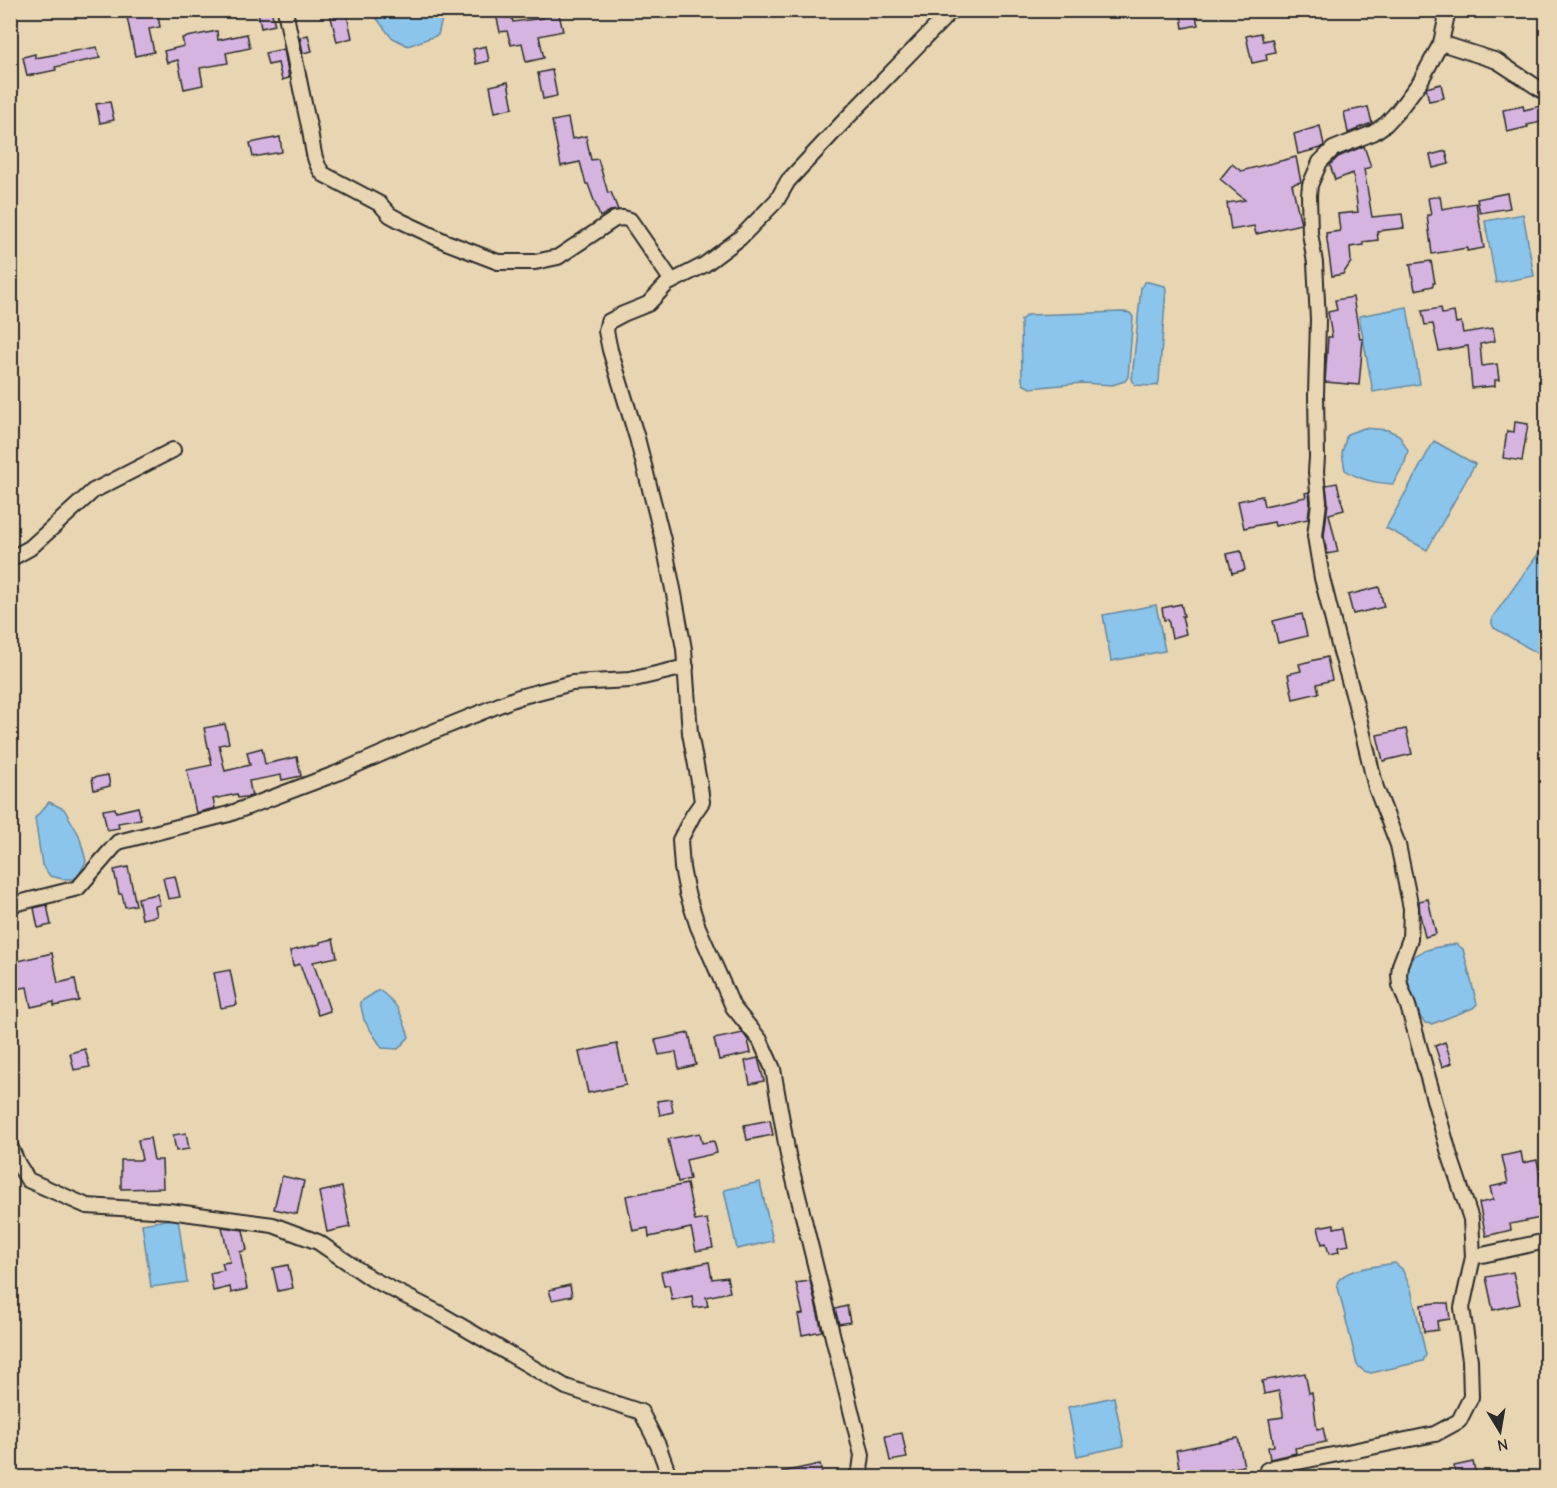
<svg xmlns="http://www.w3.org/2000/svg" width="1557" height="1488" font-family="'Comic Neue',sans-serif">
<style>
.water{fill:#8cc5eb;stroke:#65879e;stroke-width:1.5}
.building{fill:#d5b4df;stroke:#2b2b2b;stroke-width:1.5}
.lines{fill:none;stroke-linecap:round;stroke-linejoin:round}
.street-casing{stroke:#2b2b2b;stroke-width:18}
.street{stroke:#e8d6b3;stroke-width:14}
</style>
<rect width="100%" height="100%" fill="#e8d6b3"/>
<filter id="ink" filterUnits="userSpaceOnUse"><feTurbulence type="fractalNoise" baseFrequency=".0167" numOctaves="2"/><feDisplacementMap in="SourceGraphic" scale="12" xChannelSelector="R" yChannelSelector="G"/><feConvolveMatrix kernelMatrix="1 2 1 2 8 2 1 2 1" color-interpolation-filters="sRGB"/></filter>
<g filter="url(#ink)">
<g class="water">
<path d="M444 11 438 35 408 46 391 37 371 11Z"/>
<path d="M1523 214 1534 276 1496 283 1485 221Z"/>
<path d="M1145 282H1148L1165 286 1166 290 1159 381 1158 385 1152 386 1135 385 1132 379 1141 287Z"/>
<path d="M1407 307 1420 384 1373 392 1359 316Z"/>
<path d="M1123 312 1130 313 1133 317 1128 377 1125 381 1112 385 1082 383 1030 388 1023 384 1022 379 1021 323V320L1027 315Z"/>
<path d="M1364 428 1388 430 1399 435 1408 451 1405 462 1393 484C1375 483 1360 480 1345 470L1342 453 1347 434Z"/>
<path d="M1434 441 1475 464 1427 550 1386 528Z"/>
<path d="M1546 543V658L1494 628 1492 624V618Z"/>
<path d="M1156 605 1165 651 1111 661 1103 615Z"/>
<path d="M49 802 64 809 79 835 86 861 77 879H63L50 876 42 865 35 818Z"/>
<path d="M1456 944 1463 949 1477 1004 1473 1008 1432 1024 1425 1023 1421 1018C1418 1009 1406 979 1406 972 1406 950 1441 946 1456 944Z"/>
<path d="M379 990C400 1005 401 1014 409 1037L398 1049 382 1048 364 1020 360 1002Z"/>
<path d="M760 1182 773 1241 737 1249 724 1190Z"/>
<path d="M178 1218 187 1282 151 1287 142 1224Z"/>
<path d="M1395 1263 1402 1269 1411 1289 1426 1355 1423 1361 1371 1373 1364 1371 1357 1365 1337 1283C1343 1268 1380 1266 1395 1263Z"/>
<path d="M1114 1397 1124 1446 1077 1456 1068 1407Z"/>
</g>
<g class="building">
<path d="M157 10 160 27 149 29 154 52 135 56 127 17Z"/>
<path d="M271 10 275 25 261 28 258 12Z"/>
<path d="M341 10H346L352 38 337 42 330 13Z"/>
<path d="M495 10H510L513 22 543 18 541 10H558L563 31 539 36 544 58 526 62 522 43 511 45 507 31 500 32Z"/>
<path d="M1195 12 1198 25 1183 28 1181 16Z"/>
<path d="M217 31 218 40 247 34 250 48 226 53 228 63 200 68 203 85 184 89 178 60 167 63 164 51 184 46 182 38Z"/>
<path d="M1261 33 1263 41 1272 39 1275 52 1266 54 1267 60 1252 63 1246 36Z"/>
<path d="M308 35 312 51 303 53 300 37Z"/>
<path d="M486 46 489 61 476 64 473 49Z"/>
<path d="M97 47 100 58 55 67 56 70 27 76 23 57 35 54V58Z"/>
<path d="M284 49 289 78 282 80 278 63 268 65 265 53Z"/>
<path d="M552 70 557 96 543 99 538 73Z"/>
<path d="M508 82 513 108 495 112 490 86Z"/>
<path d="M1441 84 1444 98 1429 101 1426 88Z"/>
<path d="M110 102 114 120 100 123 96 104Z"/>
<path d="M1545 105 1546 121 1527 125 1528 127 1507 132 1503 110 1523 106 1524 110Z"/>
<path d="M1368 107 1372 123 1358 128V129L1348 133 1344 112Z"/>
<path d="M568 118 572 139 586 136 591 160 598 159 608 193 611 192 618 210 610 211 600 217 588 184H586L580 162 561 166 552 121Z"/>
<path d="M1320 126 1324 145 1321 148 1298 154 1294 134Z"/>
<path d="M280 137 282 152 253 157 250 143Z"/>
<path d="M1364 146 1371 167 1364 169 1372 217 1402 214 1404 228 1377 231 1378 240 1363 242V245L1350 247 1351 262 1343 274 1332 276 1326 233 1340 231 1338 214 1358 212 1353 173 1335 180 1330 165 1338 157Z"/>
<path d="M1446 151 1449 164 1433 168 1430 155Z"/>
<path d="M1296 157 1301 182 1292 184 1301 224 1256 234 1254 226 1231 230 1227 203 1245 200 1220 179 1232 164 1241 171Z"/>
<path d="M1507 193 1510 208 1480 213 1477 199Z"/>
<path d="M1440 196 1442 209 1476 203 1484 248 1467 251V248L1432 254 1427 215H1431L1428 198Z"/>
<path d="M1431 261 1435 283H1433V286L1415 290 1410 264Z"/>
<path d="M1353 297 1360 339H1363L1359 385 1325 382 1328 337H1332L1328 312 1337 310 1335 300Z"/>
<path d="M1441 308 1442 314 1454 312 1456 323 1461 322 1463 333 1493 328 1495 341 1480 344 1482 366 1497 364 1499 380H1495V386L1472 388 1468 346 1439 351 1433 324 1425 325 1422 311Z"/>
<path d="M1515 422 1528 424 1522 461 1503 458 1507 431 1514 432Z"/>
<path d="M1337 483 1344 510 1329 514 1338 552 1327 554 1324 536 1328 503 1326 485Z"/>
<path d="M1309 492 1310 502 1308 519 1275 526 1274 522 1244 528 1238 501 1262 496 1264 506 1306 497 1305 493Z"/>
<path d="M1241 551 1245 570 1232 573 1227 554Z"/>
<path d="M1379 587 1384 607 1353 614 1348 595Z"/>
<path d="M1181 604 1184 616H1182L1186 634 1172 638 1168 619 1164 620 1162 608Z"/>
<path d="M1302 614 1307 636 1278 643 1273 621Z"/>
<path d="M1327 657 1332 680 1317 684 1319 693 1293 699 1288 674 1301 671 1299 664Z"/>
<path d="M225 724 229 743 219 745 225 771 250 765 247 752 262 748 265 764 297 757 301 776 282 780 281 775 249 781 252 796 238 798 237 794 213 799 215 808 196 813 187 770 212 765 204 728Z"/>
<path d="M1406 729 1412 754 1383 761 1377 735Z"/>
<path d="M108 775 110 786 94 790 92 778Z"/>
<path d="M138 807 141 819 118 823 119 828 107 830 103 810 115 808 116 812Z"/>
<path d="M128 867 136 905 125 907 122 894H119L114 870Z"/>
<path d="M175 876 180 897 168 899 163 878Z"/>
<path d="M157 894 160 905 155 906 157 916 142 919 138 898Z"/>
<path d="M1428 899 1436 934 1425 937 1420 915 1419 901Z"/>
<path d="M47 905 51 925 38 928 34 908Z"/>
<path d="M333 939 337 957 313 962 330 1011 318 1015 300 964 293 966 290 951 320 944V942Z"/>
<path d="M52 953 58 983 75 979 79 1001 54 1006V1002L31 1007 27 987 10 990V963Z"/>
<path d="M230 970 237 1005 221 1008 214 973Z"/>
<path d="M689 1033 696 1065 679 1069 676 1052 659 1055 655 1040Z"/>
<path d="M743 1033 748 1040 751 1053 719 1060 714 1039Z"/>
<path d="M1445 1042 1452 1063 1442 1067 1435 1046Z"/>
<path d="M617 1044 626 1085 588 1093 579 1052Z"/>
<path d="M85 1049 90 1067 74 1070 70 1053Z"/>
<path d="M758 1058 764 1081 750 1084 745 1061Z"/>
<path d="M671 1099 673 1112 660 1115 657 1101Z"/>
<path d="M770 1120 773 1135 747 1140 744 1125Z"/>
<path d="M186 1133 189 1149 176 1151 173 1135Z"/>
<path d="M700 1133 702 1143 714 1141 717 1153 686 1160 690 1179 678 1182 668 1139Z"/>
<path d="M150 1138 154 1160H162L163 1188 121 1189V1160H142L138 1140Z"/>
<path d="M1521 1152 1523 1163 1537 1160 1546 1206V1217L1510 1224 1511 1230 1486 1236 1479 1203 1493 1200 1490 1187 1508 1183 1502 1156Z"/>
<path d="M282 1176 304 1181 297 1214 274 1209Z"/>
<path d="M687 1184 695 1221 707 1219 713 1248 696 1251 691 1228 649 1237 648 1228 633 1231 626 1196Z"/>
<path d="M342 1187 350 1227 327 1232 319 1192Z"/>
<path d="M1334 1224V1228L1345 1226 1349 1245 1338 1247 1339 1252 1329 1254 1326 1243 1322 1244 1318 1227Z"/>
<path d="M222 1227 243 1230 247 1250 240 1252 247 1289 231 1293 230 1287 213 1291 210 1273 224 1270 222 1263 230 1262Z"/>
<path d="M709 1262 712 1279 727 1277 730 1292 706 1297 708 1306 694 1308 692 1296 672 1300 669 1285 664 1286 661 1272Z"/>
<path d="M288 1265 293 1288 278 1291 273 1268Z"/>
<path d="M1513 1272 1520 1304 1493 1310 1486 1277Z"/>
<path d="M810 1281 822 1331 802 1335 798 1315 803 1314 796 1283Z"/>
<path d="M570 1285 572 1296 552 1300 549 1290Z"/>
<path d="M1435 1303H1448L1450 1319 1437 1321 1438 1330 1424 1332 1421 1305Z"/>
<path d="M847 1306 850 1322 839 1324 835 1309Z"/>
<path d="M1305 1373 1309 1393 1312 1392 1317 1429 1323 1428 1326 1442 1295 1448 1296 1453 1270 1459 1268 1447 1274 1446 1269 1419 1283 1417V1413L1279 1391 1264 1394 1262 1381Z"/>
<path d="M902 1433 907 1458 890 1461 885 1436Z"/>
<path d="M1238 1438 1244 1466 1181 1478 1176 1450Z"/>
<path d="M1473 1462 1477 1478H1456L1454 1466Z"/>
<path d="M820 1464 823 1478H783L782 1472Z"/>
</g>
<g class="lines">
<g class="street-casing">
<g id="street">
<path d="M285 10C293 49 300 87 309 126 313 143 312 160 323 174L380 204 390 215 401 221 446 242 498 262H535L558 257 615 219 623 218 630 220 672 281"/>
<path d="M1441 43 1497 61 1546 93"/>
<path d="M10 559 30 548 93 491 173 450"/>
<path d="M10 905 78 888 118 842 229 814 335 774 425 735 519 697 572 683 630 680 686 667"/>
<path d="M10 1146 18 1164 28 1180 87 1206 169 1211 273 1225 318 1242 372 1279 437 1312 566 1387 641 1412 658 1445 670 1478"/>
<path d="M1473 1257 1546 1241"/>
<path d="M855 1478 860 1471 862 1455 788 1155 773 1069 760 1040 733 1007 698 927 687 893 682 868 680 840 693 815 702 802 700 787 690 733 684 649 674 594 663 540 637 438 610 350 606 331 608 322 623 314 648 304 667 284 704 265 740 238 777 200 788 181 848 117 952 10"/>
<path d="M1267 1478V1470L1274 1467 1435 1434 1459 1421 1471 1397 1470 1360 1462 1308 1473 1257 1471 1219 1449 1153 1408 1006 1400 985 1399 975 1400 965 1410 939 1411 908 1398 845 1376 788 1355 701 1339 645 1322 578 1315 536 1319 502 1316 472 1317 457 1316 395 1318 320 1315 263 1310 233 1309 195 1310 185 1320 162 1333 149 1373 133 1386 124 1398 111 1420 82 1441 43 1448 10"/>
</g>
</g>
<use href="#street" class="street"/>
</g>
</g>
<rect width="1557" height="1488" fill="none" stroke="#e8d6b3" stroke-width="36"/>
<rect x="18" y="18" width="1521" height="1452" fill="none" stroke="#2b2b2b" stroke-width="2" filter="url(#ink)"/>
<g transform="translate(1500 1431) rotate(169)" stroke="#e8d6b3" stroke-width="4.5" paint-order="stroke">
<path d="M0-4.5L10 22L0 15L-10 22Z" fill="#2b2b2b"/>
<text y="-9" font-size="16" font-weight="bold" text-anchor="middle" fill="#2b2b2b">N</text>
</g>
</svg>
